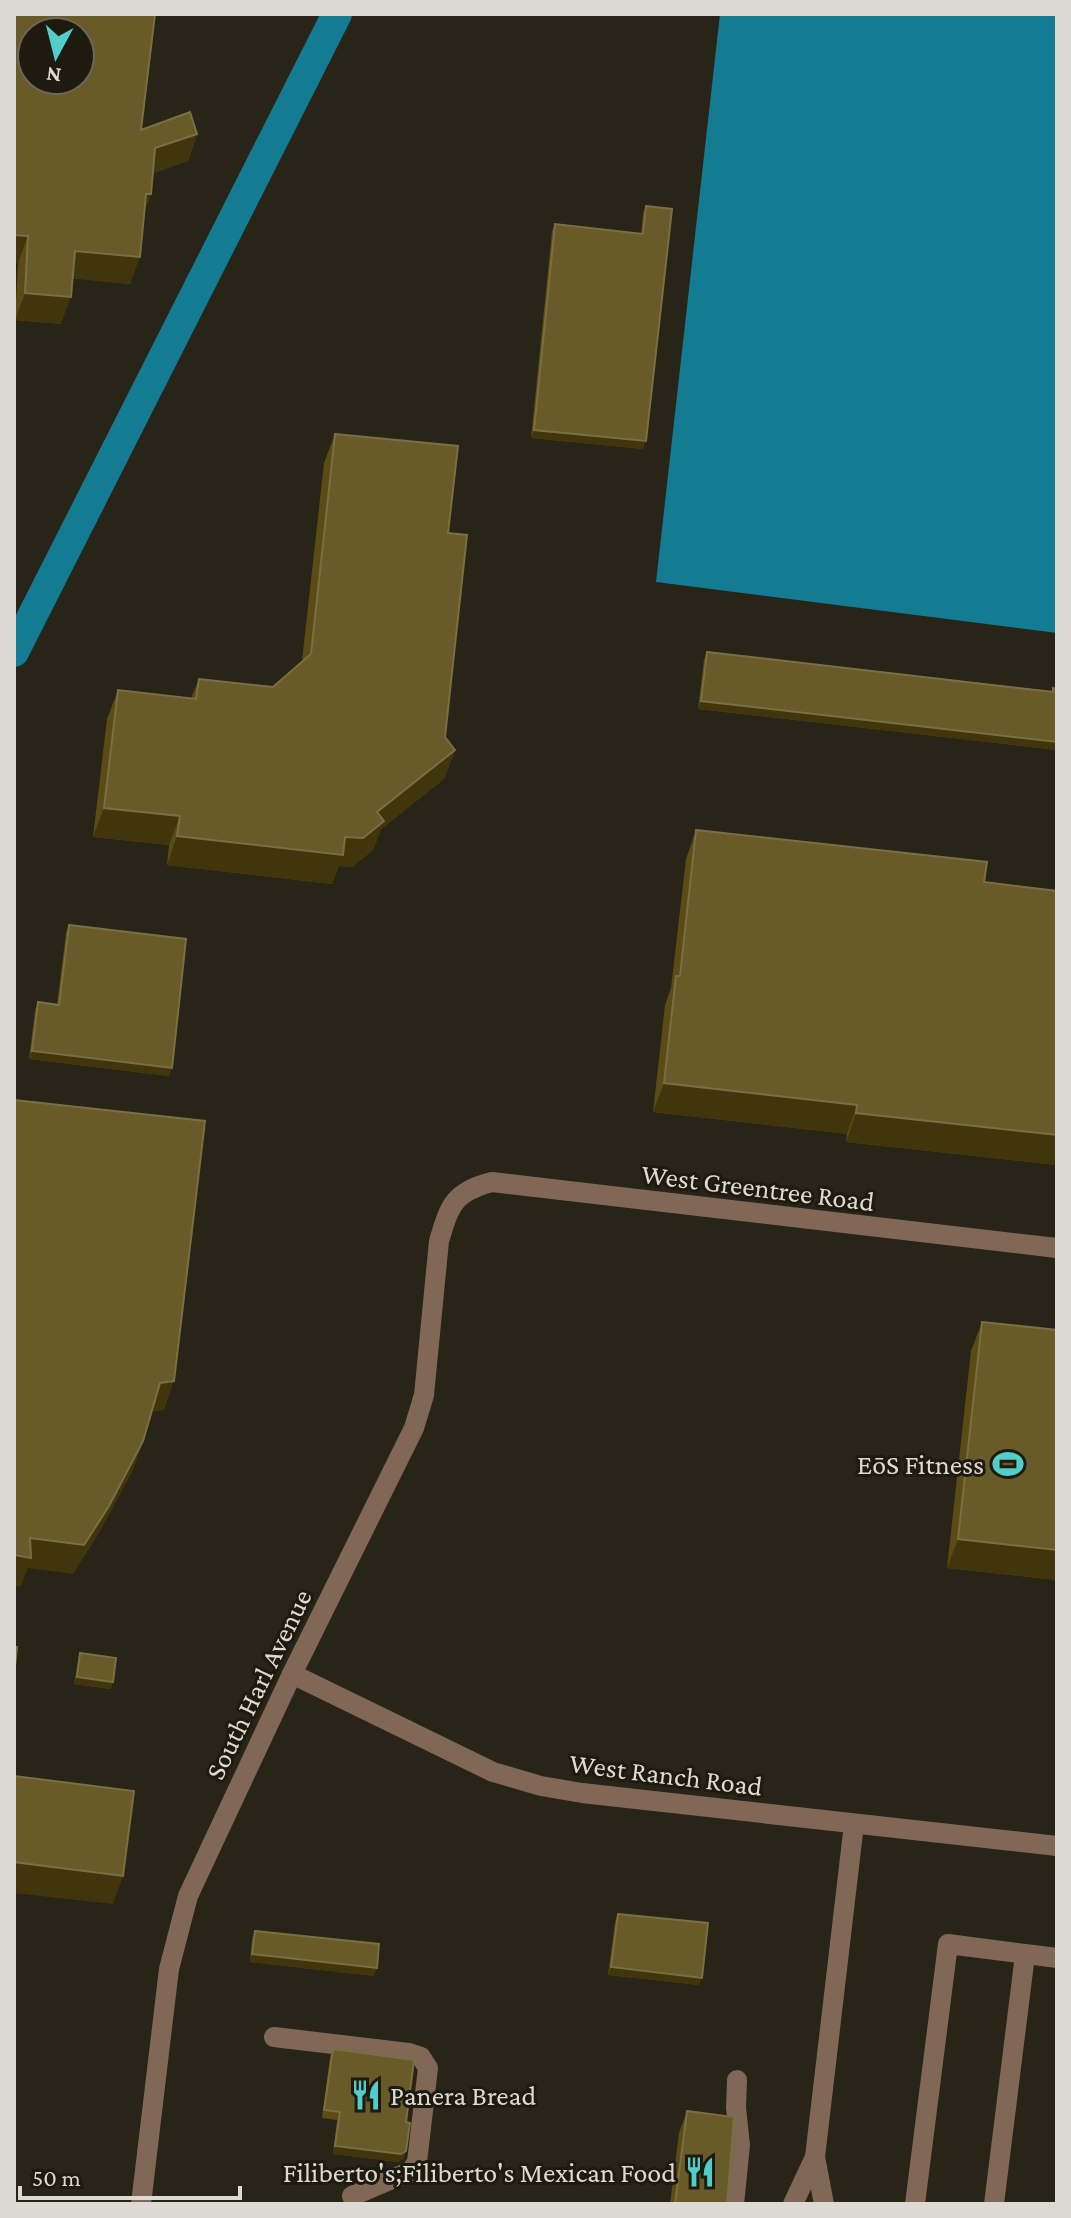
<svg xmlns="http://www.w3.org/2000/svg" width="1071" height="2218" font-family="'Crimson Pro',serif">
<style>
.water{fill:#137c92}
.lines{fill:none;stroke-linecap:round;stroke-linejoin:round}
.canal{stroke:#137c92;stroke-width:30}
.minor{stroke:#806756;stroke-width:20}
.wall{fill:#5a4c14}
.shaded-wall{fill:#40350d}
.building{fill:#685b29;stroke:#7a6f43;stroke-width:2;fill-rule:evenodd}
.labels{text-anchor:middle;stroke-width:6;stroke-linejoin:round;paint-order:stroke}
.street-label{font-size:28px;fill:#dcdad2;stroke:#1e1a0e}
.poi-label{font-size:28px;fill:#dcdad2;stroke:#1e1a0e;text-anchor:end}
</style>
<rect width="100%" height="100%" fill="#282417"/>
<path class="water" d="M720 14H1057V633L656 582Z"/>
<g class="lines">
<path class="canal" d="M14 652 337 14"/>
<g class="minor">
<path d="M292 1674 493 1772 541 1786 582 1793 1057 1846"/>
<path d="M274 2037 409 2053 421 2057 428 2068 417 2162 411 2171 352 2196"/>
<path d="M141 2204 169 1969 188 1896 292 1674 414 1428 424 1395 439 1241C450 1204 454 1192 492 1182L1057 1248"/>
<path d="M734 2204 740 2145 736 2108 737 2080"/>
<path d="M793 2204 815 2157"/>
<path d="M824 2204 815 2157 854 1824"/>
<path d="M915 2204 948 1944 1057 1958"/>
<path d="M994 2204 1025 1955"/>
</g>
</g>
<g class="wall">
<path d="M14 14 141 130 197 134 188 161 153 173 151 194 145 210 130 284 73 278 61 324 15 320 18 263H14Z"/>
<path d="M646 206 643 449 531 438 552 231 555 224 641 234 643 213Z"/>
<path d="M335 434 448 533 445 737 455 750 444 779 381 829 373 850 352 867 339 866 332 884 167 865 169 845 93 837 107 719 118 690 191 698 199 679 273 687 302 661 324 463Z"/>
<path d="M707 652 1052 691 1053 688 1057 750 698 709 704 659Z"/>
<path d="M696 830 984 882 1056 891 1057 887V1165L846 1142 847 1134 653 1112 665 1005 671 988 686 859Z"/>
<path d="M69 925 169 1076 29 1059 35 1010 38 1002 57 1004 66 933Z"/>
<path d="M982 1322 1057 1330V1580L947 1568 971 1351Z"/>
<path d="M80 1653 111 1689 74 1684 78 1661Z"/>
<path d="M618 1914 699 1985 608 1975 615 1922Z"/>
<path d="M255 1931 374 1976 250 1962 252 1939Z"/>
<path d="M333 2049 406 2122V2151L403 2159 398 2162 333 2154 337 2120 322 2118 330 2057Z"/>
<path d="M687 2111 727 2204H670L679 2133Z"/>
</g>
<g class="shaded-wall">
<path d="M197 134 188 161 146 175 155 148Z"/>
<path d="M146 194H151L141 221Z"/>
<path d="M14 235 28 236 18 263H14Z"/>
<path d="M75 251 140 257 130 284 66 278Z"/>
<path d="M25 293 71 297 61 324 15 320Z"/>
<path d="M534 430 646 441 643 449 531 438Z"/>
<path d="M701 701 1057 742V750L698 709Z"/>
<path d="M455 750 444 779 381 829 373 850 352 867 339 866 332 884 167 865 177 836 345 837Z"/>
<path d="M104 808 180 816 169 845 93 837Z"/>
<path d="M32 1051 172 1068 169 1076 29 1059Z"/>
<path d="M664 1083 857 1105 847 1134 653 1112Z"/>
<path d="M856 1113 1057 1135V1165L846 1142Z"/>
<path d="M174 1381 164 1410 150 1412 160 1383Z"/>
<path d="M143 1441 133 1470 98 1535 73 1574 28 1568 21 1586H14V1555L30 1538Z"/>
<path d="M958 1539 1057 1550V1580L947 1568Z"/>
<path d="M77 1677 113 1682 111 1689 74 1684Z"/>
<path d="M14 1862 123 1876 113 1904 14 1893Z"/>
<path d="M252 1954 377 1968 374 1976 250 1962Z"/>
<path d="M611 1967 702 1978 699 1985 608 1975Z"/>
<path d="M335 2146 406 2151 403 2159 398 2162 333 2154Z"/>
</g>
<g class="building">
<path d="M14 14H155L141 130 190 112 197 134 155 148 151 194H146L140 257 75 251 71 297 25 293 28 236 14 235ZM32 32H80V80H32Z"/>
<path d="M646 206 672 209 646 441 534 430 555 224 643 234Z"/>
<path d="M335 434 458 446 448 533 467 535 445 737 455 750 377 812 384 821 363 838 345 837 343 855 177 836 180 816 104 808 118 690 196 699 199 679 273 687 311 654Z"/>
<path d="M707 652 1053 692V688L1057 689V742L701 701Z"/>
<path d="M696 830 987 862 984 882 1057 891V1135L856 1113 857 1105 664 1083 676 976H680Z"/>
<path d="M69 925 186 939 172 1068 32 1051 38 1002 59 1005Z"/>
<path d="M14 1100 205 1121 174 1381 160 1383 143 1441 109 1506 84 1545 30 1538 31 1558 14 1555Z"/>
<path d="M982 1322 1057 1330V1550L958 1539Z"/>
<path d="M14 1647H17L14 1676Z"/>
<path d="M80 1653 116 1658 113 1682 77 1677Z"/>
<path d="M14 1776 134 1791 123 1876 14 1862Z"/>
<path d="M618 1914 708 1923 702 1978 611 1967Z"/>
<path d="M255 1931 379 1944 377 1968 252 1954Z"/>
<path d="M333 2049 414 2060 406 2122 410 2123 406 2151 401 2154 335 2146 340 2112 324 2110Z"/>
<path d="M687 2111 734 2117 727 2204H675Z"/>
</g>
<defs>
<g id="stadium-bare" transform="scale(2.4)"><path d="M0-5a6.5 5 0 1 0 0 10a6.5 5 0 1 0 0-10ZM-3.5-1.8h7v3.6h-7Z" fill="#52cdcc" stroke="#1e1a0e" stroke-width="2.5" paint-order="stroke"/></g>
<g id="restaurant-bare" transform="scale(2.4)"><path d="M-5-6h1v4h1v-4h1v4h1v-4h1v5L-1.5 .5V6h-2V.5L-5-1ZM5-6V6H3V1.5H1.5Q1.5-4 5-6Z" fill="#52cdcc" stroke="#1e1a0e" stroke-width="2.5" paint-order="stroke"/></g>
</defs>
<g fill-rule="evenodd">
<use href="#stadium-bare" x="1008" y="1464"/>
<use href="#restaurant-bare" x="366" y="2095"/>
<use href="#restaurant-bare" x="700" y="2172"/>
</g>
<g class="labels">
<g class="street-label">
<text transform="translate(758 1187) rotate(7)" y="10">West Greentree Road</text>
<text transform="translate(258 1684) rotate(-64)" y="10">South Harl Avenue</text>
<text transform="translate(666 1774) rotate(7)" y="10">West Ranch Road</text>
</g>
<g class="poi-label">
<text x="984" y="1474">EōS Fitness</text>
<text x="390" y="2105" text-anchor="start">Panera Bread</text>
<text x="676" y="2182">Filiberto's;Filiberto's Mexican Food</text>
</g>
</g>
<rect width="1071" height="2218" fill="none" stroke="#dcdad2" stroke-width="32"/>
<g transform="translate(56 56) rotate(187)"><circle r="38" fill="#1e1a0e" stroke="#6a675c" stroke-width="2"/>
<path d="M0-6L14 30L0 20L-14 30Z" fill="#52cdcc"/>
<text y="-12" font-size="22" font-weight="bold" text-anchor="middle" fill="#dcdad2">N</text>
</g>
<path d="M20 2186v12h220v-12" fill="none" stroke="#dcdad2" stroke-width="4"/>
<text x="32" y="2186" font-size="24" fill="#dcdad2" stroke="#1e1a0e" stroke-width="6" paint-order="stroke">50 m</text>
</svg>
